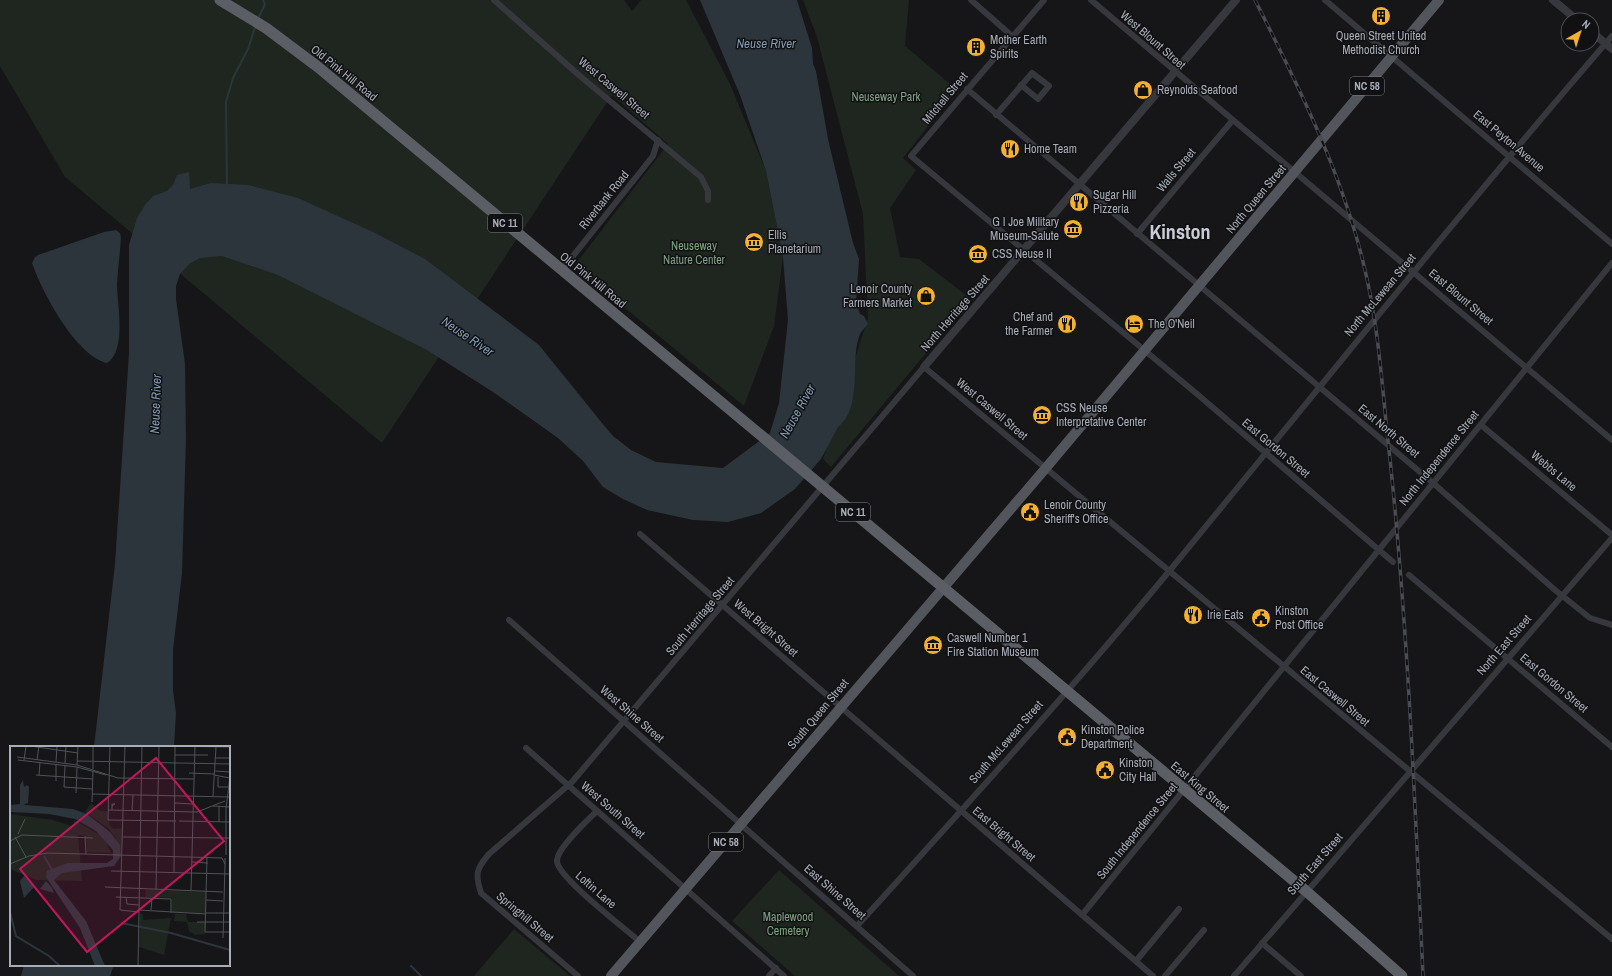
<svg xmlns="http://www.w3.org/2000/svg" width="1612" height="976" font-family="'Archivo Narrow',sans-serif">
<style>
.green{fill:#1e261f}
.water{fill:#2c353c}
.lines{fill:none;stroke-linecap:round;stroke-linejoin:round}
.stream{stroke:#2c353c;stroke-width:2}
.minor{stroke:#37383d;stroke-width:6}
.tertiary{stroke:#37383d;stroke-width:8}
.primary{stroke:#53555c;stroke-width:10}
.trunk{stroke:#5b5e65;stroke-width:11}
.rail-casing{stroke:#4a4c52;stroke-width:3.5}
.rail{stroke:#111113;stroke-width:2;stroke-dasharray:6;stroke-linecap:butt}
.labels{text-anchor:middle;stroke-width:3;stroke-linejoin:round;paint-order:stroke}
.shield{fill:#111113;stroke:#7b7e86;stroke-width:1}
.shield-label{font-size:11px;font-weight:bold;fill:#a8adb8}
.poi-label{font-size:12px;fill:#a8adb8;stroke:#111113;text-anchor:start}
.street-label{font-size:12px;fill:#a8adb8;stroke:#111113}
.park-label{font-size:12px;fill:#7fa381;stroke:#111113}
.water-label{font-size:13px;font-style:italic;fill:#7f9bb3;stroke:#111113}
.town-label{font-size:20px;font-weight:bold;fill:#c9ccd4;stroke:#111113}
.inset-river{fill:none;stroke:#2c353c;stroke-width:2}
.inset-road{fill:none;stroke:#505258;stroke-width:1}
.view{fill:#c2185b;fill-opacity:0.15;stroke:#c2185b;stroke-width:2}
.inset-edge{fill:none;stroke:#a8adb8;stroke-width:2}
</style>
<rect width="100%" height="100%" fill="#161618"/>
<g class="green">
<path d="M0 0H624L632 11 641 0H686L730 84 766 171 783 257 774 326 744 406 574 266 668 144 612 95 382 443 65 177 0 66Z"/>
<path d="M803 0H909L905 46 957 90 903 158 916 170 890 208 900 257 919 259 971 299 831 467 823 459 868 318 863 214 817 37Z"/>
<path d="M779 870 899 976H795L732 921Z"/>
<path d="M514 929 570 976H474Z"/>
</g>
<g class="water">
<path d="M700 0H797L812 48 813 64 816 71 828 139 853 243 859 259 856 302 860 314 864 316 868 324C865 328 860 332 859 337 850 363 863 407 838 427L821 459 795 489 761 513 728 522 693 520 647 510 623 499 603 487 583 461 558 438 493 392 427 350 278 275 222 256 200 258 189 264 180 274 176 286V299L185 364 186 438 182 573 173 650V691L176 713 174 747H94L115 564 129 353V245L137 218 145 205 153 196 167 191 173 185 177 175 189 172 190 189 211 183 248 185 298 198 375 233 425 259 539 345 602 423 613 436 631 450 656 462 723 468 770 433 779 403 788 320 783 257 766 171 740 95Z"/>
<path d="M116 230 120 233 121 238C120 253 118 268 117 284 117 304 127 350 107 363 76 356 42 292 32 263L35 257 38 255 104 232Z"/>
<path d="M24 965H114L110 976H21Z"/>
</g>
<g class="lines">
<g class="stream">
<path d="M258 19 265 4 263 0"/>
<path d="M227 186 226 102 233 78 248 49 255 27"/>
<path d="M411 966 421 976"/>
</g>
<g class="minor">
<path d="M494 0 580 76 701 177 708 191V200"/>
<path d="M971 0 1012 36"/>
<path d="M1044 0 911 156 1197 394 1393 562"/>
<path d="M1091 0 1612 440"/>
<path d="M1325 0 1612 244"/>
<path d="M967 89 1433 483 1555 590 1590 618 1612 625"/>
<path d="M996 115C1008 101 1020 87 1032 73L1049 86 1038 99 1021 85"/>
<path d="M1137 234 1232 121"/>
<path d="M561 271 653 156 658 140"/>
<path d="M1481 425 1612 535"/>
<path d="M640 534 1153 976"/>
<path d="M1409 575 1612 747"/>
<path d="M509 620 913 976"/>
<path d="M526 748 784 976"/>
<path d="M597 811C588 820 557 848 557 861 557 877 626 929 640 942"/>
<path d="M1082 915 1612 263"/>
<path d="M857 926C963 809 1070 691 1171 569 1317 391 1461 211 1612 36"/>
<path d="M1262 943 1301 976"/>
<path d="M1136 961 1179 909"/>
<path d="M578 976 481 893C475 874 476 869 489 854L572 782 924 367 1612 939"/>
<path d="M769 976 776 968"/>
<path d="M1165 976 1204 930"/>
<path d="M1234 976 1612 538"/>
</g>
<g class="tertiary">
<path d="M1553 0 1577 20"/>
<path d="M1592 32 1612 49"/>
<path d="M924 367 1236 0"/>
</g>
<path class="primary" d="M611 976 1045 469 1439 0"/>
<path class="trunk" d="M220 0 266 28 318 67 823 487 1306 891 1402 976"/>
<g class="rail-casing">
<path id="rail" d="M1255 0C1300 89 1346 181 1367 279 1380 338 1383 400 1390 459 1408 631 1415 804 1423 976"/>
</g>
<use href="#rail" class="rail"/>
</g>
<defs>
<g id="building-disc" transform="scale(1)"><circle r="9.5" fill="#f2b134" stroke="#111113"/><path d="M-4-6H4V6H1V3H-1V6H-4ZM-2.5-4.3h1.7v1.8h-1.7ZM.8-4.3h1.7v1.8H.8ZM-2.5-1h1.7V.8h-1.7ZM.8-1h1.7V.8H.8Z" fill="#111"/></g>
<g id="shop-disc" transform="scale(1)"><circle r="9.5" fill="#f2b134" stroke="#111113"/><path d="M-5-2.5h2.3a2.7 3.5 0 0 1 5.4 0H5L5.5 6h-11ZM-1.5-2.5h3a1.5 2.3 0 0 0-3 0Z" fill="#111"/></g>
<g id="restaurant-disc" transform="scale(1)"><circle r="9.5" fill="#f2b134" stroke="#111113"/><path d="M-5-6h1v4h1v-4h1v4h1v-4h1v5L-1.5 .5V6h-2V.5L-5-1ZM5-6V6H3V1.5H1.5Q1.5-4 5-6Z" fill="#111"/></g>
<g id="museum-disc" transform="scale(1)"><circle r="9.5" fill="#f2b134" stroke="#111113"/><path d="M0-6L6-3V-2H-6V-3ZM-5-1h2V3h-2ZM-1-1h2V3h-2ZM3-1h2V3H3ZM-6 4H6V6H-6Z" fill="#111"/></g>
<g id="hotel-disc" transform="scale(1)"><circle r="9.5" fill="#f2b134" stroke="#111113"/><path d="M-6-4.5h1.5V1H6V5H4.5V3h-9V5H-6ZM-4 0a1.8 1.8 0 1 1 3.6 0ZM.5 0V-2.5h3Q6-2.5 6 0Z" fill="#111"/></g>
<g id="civic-disc" transform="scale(1)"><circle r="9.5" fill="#f2b134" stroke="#111113"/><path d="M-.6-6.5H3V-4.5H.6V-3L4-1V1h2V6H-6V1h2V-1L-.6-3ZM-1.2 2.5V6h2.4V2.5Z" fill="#111"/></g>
</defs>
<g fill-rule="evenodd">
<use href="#building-disc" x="1381" y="16"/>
<use href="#building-disc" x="976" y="47"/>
<use href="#shop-disc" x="1143" y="90"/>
<use href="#restaurant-disc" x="1010" y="149"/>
<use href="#restaurant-disc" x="1079" y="202"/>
<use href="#museum-disc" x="1073" y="229"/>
<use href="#museum-disc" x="754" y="242"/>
<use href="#museum-disc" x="978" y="254"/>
<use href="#shop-disc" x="926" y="296"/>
<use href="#restaurant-disc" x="1067" y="324"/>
<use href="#hotel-disc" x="1134" y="324"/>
<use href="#museum-disc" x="1042" y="415"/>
<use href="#civic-disc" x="1030" y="512"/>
<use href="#restaurant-disc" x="1193" y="615"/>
<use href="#civic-disc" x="1261" y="618"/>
<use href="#museum-disc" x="933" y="645"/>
<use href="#civic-disc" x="1067" y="737"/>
<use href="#civic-disc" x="1105" y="770"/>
</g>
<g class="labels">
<g class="shield">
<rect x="1350" y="77" width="34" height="18" rx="3"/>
<rect x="488" y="214" width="34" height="18" rx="3"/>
<rect x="836" y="503" width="34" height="18" rx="3"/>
<rect x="709" y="833" width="34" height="18" rx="3"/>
</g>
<g class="shield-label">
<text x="1367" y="90">NC 58</text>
<text x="505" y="227">NC 11</text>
<text x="853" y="516">NC 11</text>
<text x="726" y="846">NC 58</text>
</g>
<g class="poi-label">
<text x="1381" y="40" text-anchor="middle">Queen Street United<tspan x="1381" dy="14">Methodist Church</tspan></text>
<text x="990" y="44">Mother Earth<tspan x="990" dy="14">Spirits</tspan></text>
<text x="1157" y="94">Reynolds Seafood</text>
<text x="1024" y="153">Home Team</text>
<text x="1093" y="199">Sugar Hill<tspan x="1093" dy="14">Pizzeria</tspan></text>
<text x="1059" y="226" text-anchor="end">G I Joe Military<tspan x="1059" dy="14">Museum-Salute</tspan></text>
<text x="768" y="239">Ellis<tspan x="768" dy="14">Planetarium</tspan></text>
<text x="992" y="258">CSS Neuse II</text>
<text x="912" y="293" text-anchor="end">Lenoir County<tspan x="912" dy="14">Farmers Market</tspan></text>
<text x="1053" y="321" text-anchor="end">Chef and<tspan x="1053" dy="14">the Farmer</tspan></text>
<text x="1148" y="328">The O'Neil</text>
<text x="1056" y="412">CSS Neuse<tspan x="1056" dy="14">Interpretative Center</tspan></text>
<text x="1044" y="509">Lenoir County<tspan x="1044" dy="14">Sheriff's Office</tspan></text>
<text x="1275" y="615">Kinston<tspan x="1275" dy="14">Post Office</tspan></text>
<text x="1207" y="619">Irie Eats</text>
<text x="947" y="642">Caswell Number 1<tspan x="947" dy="14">Fire Station Museum</tspan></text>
<text x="1081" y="734">Kinston Police<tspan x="1081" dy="14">Department</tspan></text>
<text x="1119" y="767">Kinston<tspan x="1119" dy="14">City Hall</tspan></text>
</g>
<g class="street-label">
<text transform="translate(1153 40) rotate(41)" y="4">West Blount Street</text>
<text transform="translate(344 73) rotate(39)" y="4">Old Pink Hill Road</text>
<text transform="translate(614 88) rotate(40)" y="4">West Caswell Street</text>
<text transform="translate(945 98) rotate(-50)" y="4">Mitchell Street</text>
<text transform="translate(1509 141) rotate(40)" y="4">East Peyton Avenue</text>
<text transform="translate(1176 170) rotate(-50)" y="4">Walls Street</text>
<text transform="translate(1256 199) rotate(-50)" y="4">North Queen Street</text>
<text transform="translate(604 200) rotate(-51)" y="4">Riverbank Road</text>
<text transform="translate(593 280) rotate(39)" y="4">Old Pink Hill Road</text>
<text transform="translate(1380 295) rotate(-50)" y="4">North McLewean Street</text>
<text transform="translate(1461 297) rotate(40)" y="4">East Blount Street</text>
<text transform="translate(955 313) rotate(-49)" y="4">North Herritage Street</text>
<text transform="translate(992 409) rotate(40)" y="4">West Caswell Street</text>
<text transform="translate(1389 431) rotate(40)" y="4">East North Street</text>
<text transform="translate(1276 448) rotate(40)" y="4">East Gordon Street</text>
<text transform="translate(1439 458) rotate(-51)" y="4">North Independence Street</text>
<text transform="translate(1554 471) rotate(40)" y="4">Webbs Lane</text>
<text transform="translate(700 616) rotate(-50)" y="4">South Herritage Street</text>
<text transform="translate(766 628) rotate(41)" y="4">West Bright Street</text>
<text transform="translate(1504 645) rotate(-49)" y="4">North East Street</text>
<text transform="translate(1554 683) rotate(40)" y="4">East Gordon Street</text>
<text transform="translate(1335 696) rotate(40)" y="4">East Caswell Street</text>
<text transform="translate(632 714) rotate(41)" y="4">West Shine Street</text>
<text transform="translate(818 714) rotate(-50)" y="4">South Queen Street</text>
<text transform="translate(1006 742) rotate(-49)" y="4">South McLewean Street</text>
<text transform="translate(1200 787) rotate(40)" y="4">East King Street</text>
<text transform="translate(613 810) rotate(41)" y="4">West South Street</text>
<text transform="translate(1137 831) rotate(-51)" y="4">South Independence Street</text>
<text transform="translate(1004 834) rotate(40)" y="4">East Bright Street</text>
<text transform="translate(1315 864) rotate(-49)" y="4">South East Street</text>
<text transform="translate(596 890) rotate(41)" y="4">Loftin Lane</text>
<text transform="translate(835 892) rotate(41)" y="4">East Shine Street</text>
<text transform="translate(525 917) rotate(40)" y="4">Springhill Street</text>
</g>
<g class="park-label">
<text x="886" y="101">Neuseway Park</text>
<text x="694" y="250">Neuseway<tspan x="694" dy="14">Nature Center</tspan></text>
<text x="788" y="921">Maplewood<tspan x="788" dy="14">Cemetery</tspan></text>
</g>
<g class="water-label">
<text x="766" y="48">Neuse River</text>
<text transform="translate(468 336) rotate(34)" y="5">Neuse River</text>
<text transform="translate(155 404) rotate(-88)" y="5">Neuse River</text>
<text transform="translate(797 411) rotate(-61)" y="5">Neuse River</text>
</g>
<g class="town-label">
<text x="1180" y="239">Kinston</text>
</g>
</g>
<g transform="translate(10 746)">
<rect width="220" height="220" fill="#161618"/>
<path d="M81 57 90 65H97L100 80 104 83 113 82 111 106 105 91 98 82 75 66ZM0 68 43 74 64 81V74L94 91 101 107 77 106 76 90 68 89 72 135 27 134 0 123ZM136 144 196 146 195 167H162V152L135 151ZM130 168H133V174L161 172 154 209 129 201ZM165 168H176L178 176 164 175ZM177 176H196L195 188 185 189 179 185Z" fill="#1e261f"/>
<path d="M13 34 14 41 17 39 19 41 18 57 14 58 15 59 63 63 77 68 100 86 110 99 111 110 104 120 52 127 44 134 76 175 95 220H85L70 182 36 131 37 125 57 117H97L103 113V104L86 85 65 73 39 68 0 66V59L10 58V39ZM14 130 24 141 14 152 10 135ZM36 135 42 142 44 147 30 143Z" fill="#2c353c"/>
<path class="inset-river" d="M34 110 42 124M0 166 6 190 39 210 50 220M111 177 161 187M161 187 220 204"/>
<path class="inset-road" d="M20 0 68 7M100 0 98 74 166 75M115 0 110 164 129 166M150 0 220 1M165 9H198M7 11 67 19 108 32 184 33M205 12H220M8 14 67 21 96 29M14 14 16 0M27 14 29 0M67 15 220 18M46 16 47 0M55 17 56 0M67 19 68 0M55 20 54 41 82 43M83 23V0M205 25 220 26M179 27 204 28M26 29 83 33M29 29 30 16M204 29 220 32M208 31V41H219M46 35V18M66 47 67 21M82 48 220 51M203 50 206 1M82 56 83 25M165 57 183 58M203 60 220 61M98 64 187 66 215 55M102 64V58H105L102 60M122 65 123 49M169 75 220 76M209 76V61M8 88 15 73M75 90 76 108M5 91 16 111M113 91 220 92M0 95 12 89 83 92M216 109V63L220 30M197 111 195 186H220M212 112 215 118V112M182 116 198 117M0 118 19 110 38 107 212 112M101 125 220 128M164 126 165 1M95 141 213 146M146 143 149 0M181 144 185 0M106 151 161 153V167M116 151 117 158 129 159M196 154 213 155M129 164 196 168M141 164 142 152M196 167H220M187 176H220M213 192 215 118M128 220 132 0"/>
<path class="view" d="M146 12 214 95 77 206 10 123Z"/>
<rect width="220" height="220" class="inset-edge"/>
</g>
<g transform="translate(1580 32) rotate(39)"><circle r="19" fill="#111113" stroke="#4d4f55"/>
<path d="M0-3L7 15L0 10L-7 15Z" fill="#f2b134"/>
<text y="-6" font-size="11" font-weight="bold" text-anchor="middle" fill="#a8adb8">N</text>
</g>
</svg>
